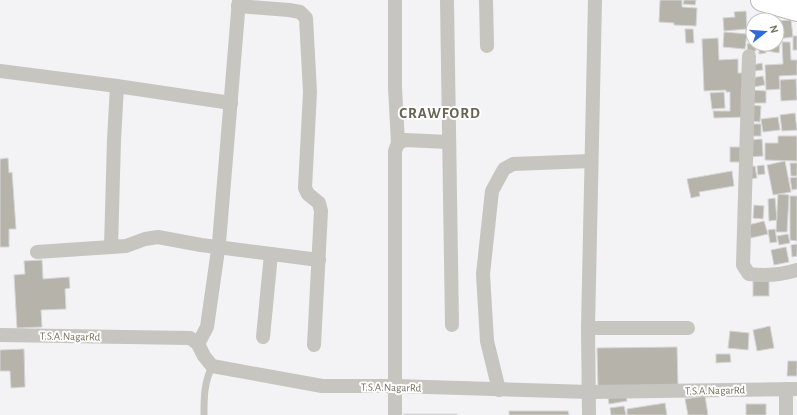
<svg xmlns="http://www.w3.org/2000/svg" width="797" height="415" font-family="'Alegreya Sans',sans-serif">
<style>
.building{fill:#b6b4aa;stroke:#d5d5d7}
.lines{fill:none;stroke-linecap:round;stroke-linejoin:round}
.primary-casing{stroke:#b8b7b0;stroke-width:24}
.lane{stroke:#c6c5bf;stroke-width:7}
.street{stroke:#c6c5bf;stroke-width:14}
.primary{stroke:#fff;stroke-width:22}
.labels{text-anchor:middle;stroke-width:4;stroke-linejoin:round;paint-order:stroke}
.street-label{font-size:11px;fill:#76725e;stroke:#fff}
.district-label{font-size:15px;font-weight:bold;letter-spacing:1px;fill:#676453;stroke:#fff}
</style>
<rect width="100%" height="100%" fill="#f3f2f5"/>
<g class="building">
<path d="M660 0H682V7L697 8 696 26 674 25V23L659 22Z"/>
<path d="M684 0H696L695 5 683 4Z"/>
<path d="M746 11 747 29 724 31 723 18 735 17 734 12Z"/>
<path d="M791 20 793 37 777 39V21Z"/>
<path d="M749 21H753V40H750Z"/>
<path d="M685 29H693L694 43H686Z"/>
<path d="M724 32 747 34 745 49 723 47Z"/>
<rect x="793" y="36" width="4" height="14"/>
<path d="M718 38 719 60 738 59V73H743L745 117 714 118 713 111H730V92H726V90L704 91 702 39Z"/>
<path d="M777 42 780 43 779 53 767 51 768 44H777Z"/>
<path d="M782 42H790L791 60H797V75L779 76 780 89 766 90 765 65 783 64Z"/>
<path d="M753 43 755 44 756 51 748 52 747 44Z"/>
<path d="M759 44H765L766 53 759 54Z"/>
<path d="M762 63 763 70 753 71 752 65Z"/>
<path d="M763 76 765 85 753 87 751 78Z"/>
<path d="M796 79 797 100 781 101 780 80Z"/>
<path d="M752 90 766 91V103H752Z"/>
<path d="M724 92 725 108 712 109 710 93Z"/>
<path d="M751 105 761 106 760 122 751 121Z"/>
<path d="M795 113 797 130 782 131 780 115Z"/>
<path d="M778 117 780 130 763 132 761 119Z"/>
<rect x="750" y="124" width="11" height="12"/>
<path d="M778 136H797V161L765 160V143H778Z"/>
<path d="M762 139 763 156 750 157 749 140Z"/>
<rect x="730" y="147" width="13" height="15"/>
<path d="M8 158 9 173 12 172 16 229H9V247H0V159Z"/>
<path d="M785 161 791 192 773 195 767 165Z"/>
<path d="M790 163H797V176H791Z"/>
<path d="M764 165 765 174 758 175 757 166Z"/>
<path d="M755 166 757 178 749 179 747 167Z"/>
<path d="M732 171 734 186 699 192 700 196 691 198 687 179Z"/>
<path d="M797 177V189L792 190 790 178Z"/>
<path d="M778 194 789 195 787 232H776Z"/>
<path d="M790 196H797V241L790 240Z"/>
<path d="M775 198 777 220 769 221 768 199Z"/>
<path d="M754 205 764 206 763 219 753 218Z"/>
<path d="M764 221 768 234 751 238 748 225Z"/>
<path d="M775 229 777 242 770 243 768 230Z"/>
<path d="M788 234 790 243 779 245 777 236Z"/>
<path d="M797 244V256L792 257 791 245Z"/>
<path d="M786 247 789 262 774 265 771 250Z"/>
<path d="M42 260 43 279 69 277 70 288 65 289 66 309 41 310 42 327 17 328 14 275 25 274 24 261Z"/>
<rect x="753" y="281" width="16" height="15"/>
<path d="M770 326 774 348 757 351 753 330Z"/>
<path d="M730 331 749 333 748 350 728 348Z"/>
<path d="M677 347 678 386 598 387 597 348Z"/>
<path d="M24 349 25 387 11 388 10 371H0V350Z"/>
<path d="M716 354H730L731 362 716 363Z"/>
<path d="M788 361H797V376H787Z"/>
<path d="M626 395 627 401 609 404 608 398Z"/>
<path d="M705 396 708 415H688L685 399Z"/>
<path d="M665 403 667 415H627V409Z"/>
<rect x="746" y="404" width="20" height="11"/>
<path d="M624 406 626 415H611L610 408Z"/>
<path d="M509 411H568L569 415H509Z"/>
<rect x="404" y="414" width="53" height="1"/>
</g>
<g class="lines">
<g class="primary-casing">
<path id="primary" d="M762 0 797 10"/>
</g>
<path class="lane" d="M204 415C204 396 204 384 212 366"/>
<g class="street">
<path d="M395 0V88L398 143"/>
<path d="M447 0 452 325"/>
<path d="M486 0 487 46"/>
<path d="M238 6 289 10 300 12 306 18 310 92 305 188 308 194 319 203 321 211 314 345"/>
<path d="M749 56 743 265 749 274C765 276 782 275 797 270"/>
<path d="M0 71 117 86 231 103"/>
<path d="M111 247 114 140 117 86"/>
<path d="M37 252 126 246 145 239 158 237 201 245 319 260"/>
<path d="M588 328H688"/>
<path d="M0 335 190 338 198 344 204 356 212 366 322 386H395L589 392 797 389"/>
<path d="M263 337 271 254"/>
<path d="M198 344 207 327 219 243 239 0"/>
<path d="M499 390 487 341 483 274 492 191 504 169 513 164 591 161"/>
<path d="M395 415V151L398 143 405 140 449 142"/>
<path d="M589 415 588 328 595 0"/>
<path d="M786 415V389"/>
</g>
<use href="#primary" class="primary"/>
</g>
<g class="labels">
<g class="street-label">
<text transform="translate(70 336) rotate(1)" y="4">T.S.A.NagarRd</text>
<text transform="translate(391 387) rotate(1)" y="4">T.S.A.NagarRd</text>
<text transform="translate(715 390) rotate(-1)" y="4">T.S.A.NagarRd</text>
</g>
<g class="district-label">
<text x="440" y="118">CRAWFORD</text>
</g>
</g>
<g transform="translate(765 32) rotate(73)"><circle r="19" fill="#ffffff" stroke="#c8c7bf"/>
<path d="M0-3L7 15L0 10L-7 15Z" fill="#2e6bd9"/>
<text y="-6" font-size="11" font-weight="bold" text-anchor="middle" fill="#76725e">N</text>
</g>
</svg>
